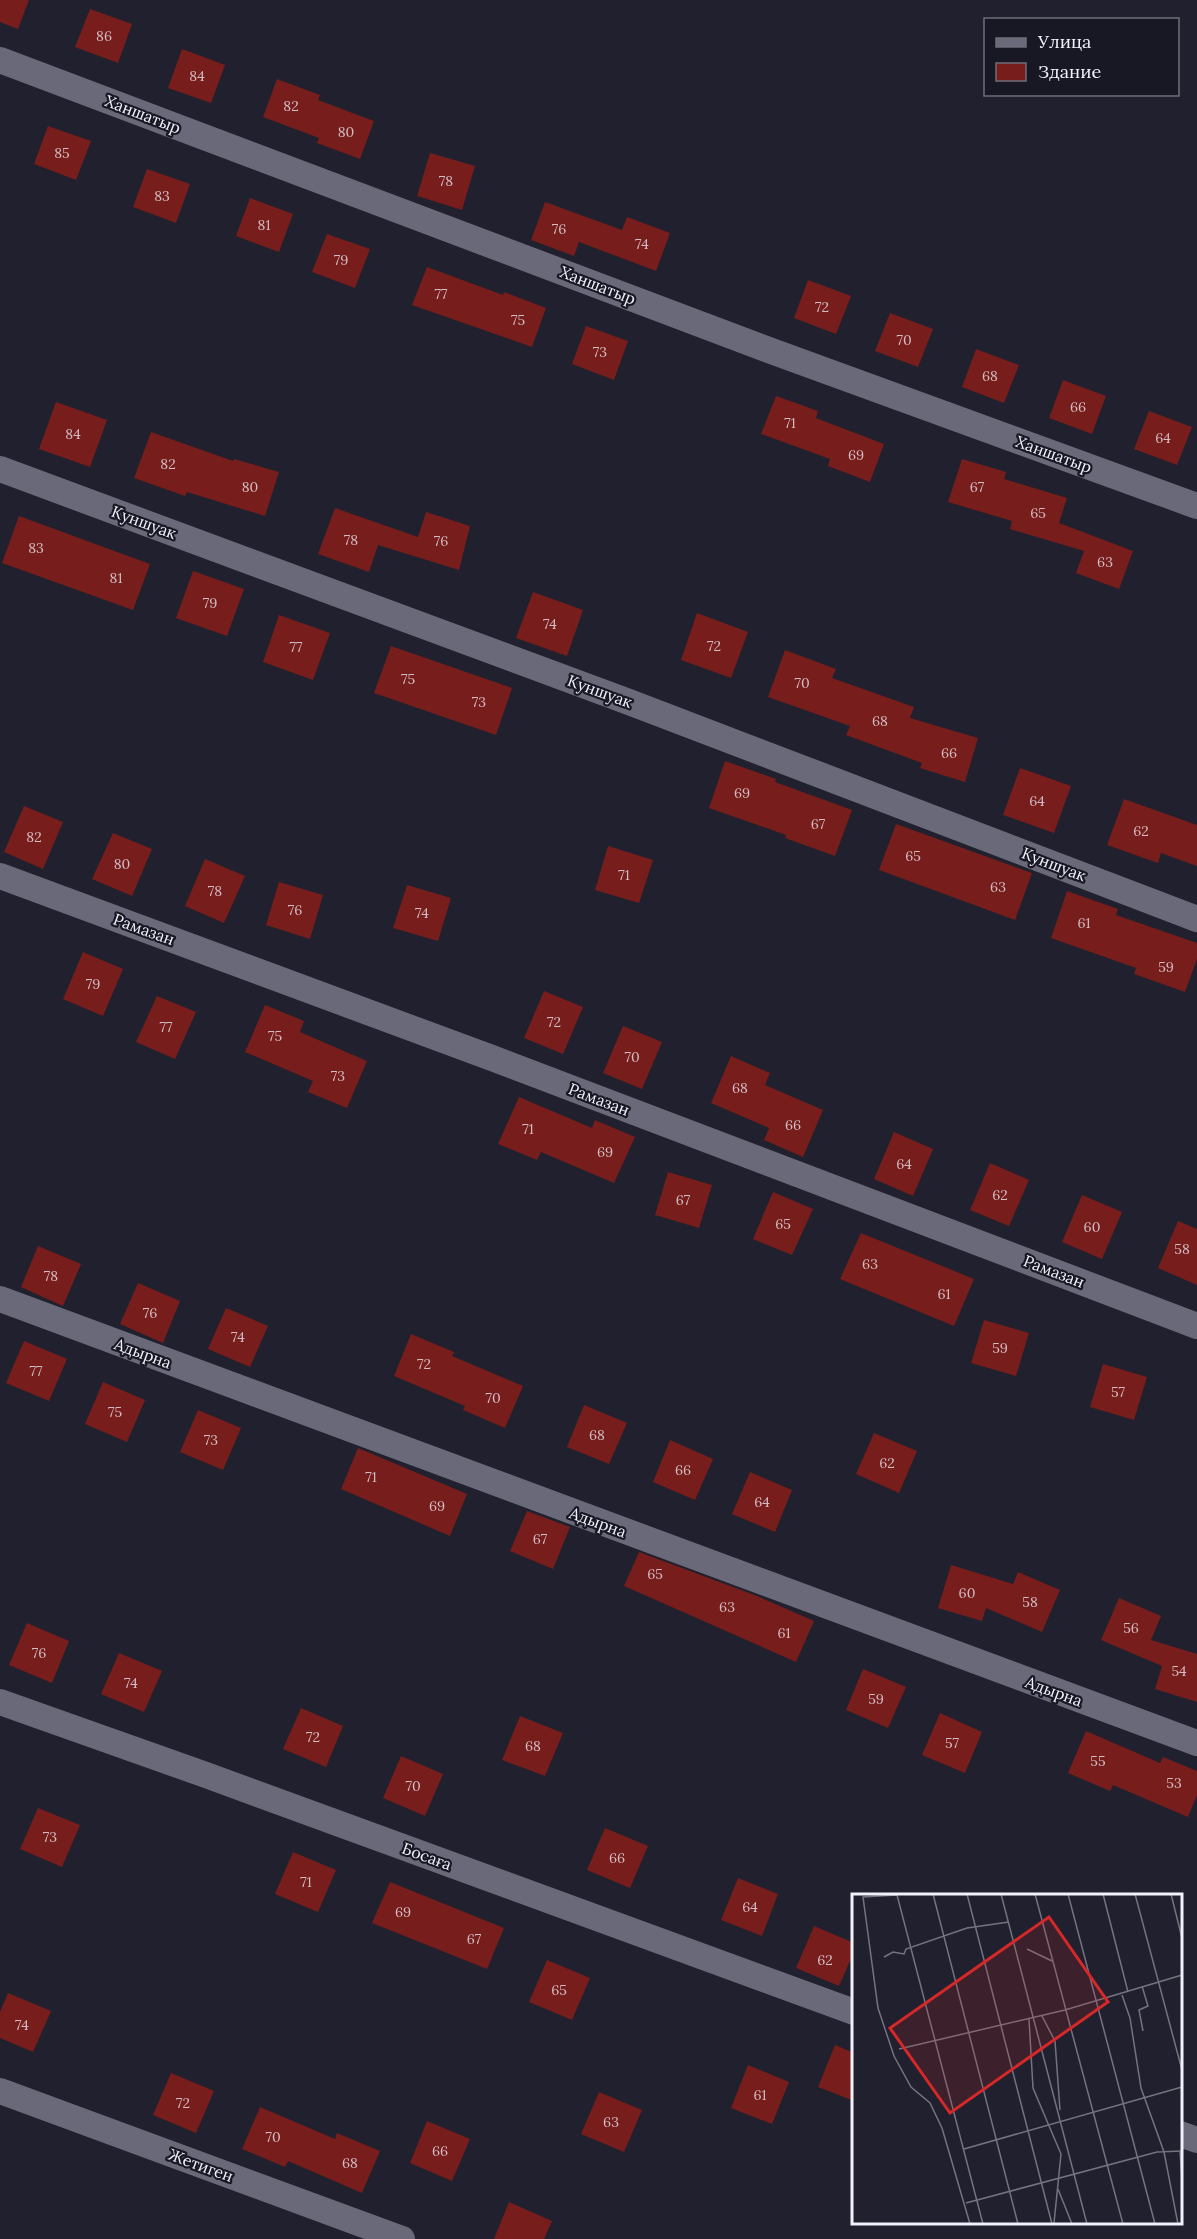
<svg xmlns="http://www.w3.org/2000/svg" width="1197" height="2239" font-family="Lora,serif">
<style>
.building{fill:#771d1b}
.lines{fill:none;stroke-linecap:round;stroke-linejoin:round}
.street{stroke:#696979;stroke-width:26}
.labels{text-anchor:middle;stroke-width:4.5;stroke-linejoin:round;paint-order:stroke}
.number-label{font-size:14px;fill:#d2bcc3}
.street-label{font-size:16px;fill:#f1f1fb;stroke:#181724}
.inset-road{fill:none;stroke:#747480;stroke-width:1.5}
.view{fill:#d62828;fill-opacity:0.15;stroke:#d62828;stroke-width:3}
.inset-edge{fill:none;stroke:#f1f1fb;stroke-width:3}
</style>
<rect width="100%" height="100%" fill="#21202e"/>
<g class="building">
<path d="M0 0H29L18 29 0 22Z"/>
<path d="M90 9 132 24 118 63 75 47Z"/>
<path d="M182 49 225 65 211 103 168 88Z"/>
<path d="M277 79 320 95 318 100 374 121 360 159 317 143 319 138 263 117Z"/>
<path d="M48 126 91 141 76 180 34 164Z"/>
<path d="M430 153 475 166 462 210 417 196Z"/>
<path d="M147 169 190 184 176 223 133 207Z"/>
<path d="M250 198 293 214 279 252 236 236Z"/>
<path d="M545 202 622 230 627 217 670 233 656 271 579 242 574 256 531 240Z"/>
<path d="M327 234 370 249 355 288 312 272Z"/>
<path d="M427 267 503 295 504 292 546 308 532 347 412 305Z"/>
<path d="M808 280 851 296 836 334 794 318Z"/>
<path d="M890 313 933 329 918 367 875 351Z"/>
<path d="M586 326 628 341 614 380 572 364Z"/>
<path d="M976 349 1019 365 1004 403 962 387Z"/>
<path d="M1063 380 1106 396 1092 434 1049 418Z"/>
<path d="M776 396 818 411 816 418 884 444 870 482 828 466 830 459 761 434Z"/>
<path d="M56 402 107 420 90 467 39 449Z"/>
<path d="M1149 411 1192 427 1177 465 1134 449Z"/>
<path d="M151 432 233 461 234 459 279 472 265 516 187 492 185 496 134 478Z"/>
<path d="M962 459 1006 472 1004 479 1067 498 1059 523 1133 551 1119 589 1076 573 1084 551 1010 529 1012 521 948 502Z"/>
<path d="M335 508 418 537 426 512 470 526 459 570 378 545 369 572 318 554Z"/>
<path d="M19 516 150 564 133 610 2 563Z"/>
<path d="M193 571 244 589 227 636 176 618Z"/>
<path d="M533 592 583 610 567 656 516 638Z"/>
<path d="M697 613 748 632 731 678 681 660Z"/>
<path d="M279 615 330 633 313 680 263 662Z"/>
<path d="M391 646 512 688 496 735 374 693Z"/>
<path d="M785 650 836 669 832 678 914 707 910 718 978 738 965 782 920 768 922 763 846 735 850 726 768 697Z"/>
<path d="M725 761 776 779 775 782 852 810 835 856 785 838 786 835 709 808Z"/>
<path d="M1020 768 1071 786 1054 833 1003 815Z"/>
<path d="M1124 799 1197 825V866L1161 853 1158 863 1107 845Z"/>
<path d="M24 806 63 822 43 869 4 852Z"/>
<path d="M896 824 1032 873 1015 920 879 870Z"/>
<path d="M113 833 152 849 132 896 92 879Z"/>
<path d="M608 846 653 860 639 903 595 890Z"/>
<path d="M205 859 245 876 224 923 185 906Z"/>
<path d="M279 882 323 895 310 939 266 925Z"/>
<path d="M407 885 451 898 438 941 393 928Z"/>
<path d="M1067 891 1118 909 1116 915 1197 943V959L1185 992 1134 974 1136 968 1051 938Z"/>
<path d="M83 952 123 969 103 1016 63 999Z"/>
<path d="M544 991 583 1007 563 1054 524 1038Z"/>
<path d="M157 996 196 1012 175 1059 136 1042Z"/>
<path d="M265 1005 304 1021 300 1032 367 1061 347 1108 308 1092 313 1081 245 1052Z"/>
<path d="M623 1026 662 1042 642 1089 603 1073Z"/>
<path d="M731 1056 770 1073 765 1085 823 1110 803 1157 764 1140 769 1128 711 1103Z"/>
<path d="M519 1097 592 1128 595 1120 635 1137 614 1183 541 1152 537 1160 498 1144Z"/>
<path d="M894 1132 933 1149 913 1196 874 1179Z"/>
<path d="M990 1163 1029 1180 1009 1226 970 1210Z"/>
<path d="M668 1172 712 1185 699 1228 655 1215Z"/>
<path d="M773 1192 813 1209 792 1255 753 1239Z"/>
<path d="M1082 1195 1122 1212 1102 1259 1062 1242Z"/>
<path d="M1178 1221 1197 1229V1285L1158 1268Z"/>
<path d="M861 1233 974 1279 954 1326 840 1279Z"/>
<path d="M38 1246 81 1264 63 1306 21 1287Z"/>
<path d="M138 1283 180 1301 163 1343 120 1324Z"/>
<path d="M226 1308 268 1326 250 1367 208 1349Z"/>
<path d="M984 1320 1029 1333 1016 1376 971 1363Z"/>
<path d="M411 1334 454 1352 452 1356 523 1386 505 1428 463 1410 465 1406 394 1376Z"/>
<path d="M24 1341 67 1359 49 1401 6 1383Z"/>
<path d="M1103 1364 1147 1377 1134 1420 1090 1407Z"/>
<path d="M103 1382 145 1400 127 1442 85 1424Z"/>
<path d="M584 1405 627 1423 609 1464 567 1447Z"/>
<path d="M198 1410 241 1428 223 1470 180 1452Z"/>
<path d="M874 1433 917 1451 899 1493 856 1474Z"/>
<path d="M670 1440 713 1459 695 1500 653 1482Z"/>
<path d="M358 1448 467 1494 450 1536 341 1489Z"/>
<path d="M750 1472 792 1490 775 1532 732 1514Z"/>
<path d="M527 1511 570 1527 553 1569 510 1551Z"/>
<path d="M639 1552 757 1596 814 1621 796 1662 624 1586Z"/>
<path d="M951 1565 1013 1584 1018 1572 1060 1590 1042 1632 986 1608 982 1621 938 1608Z"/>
<path d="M1119 1598 1161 1616 1151 1640 1197 1654V1702L1155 1689 1162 1666 1101 1640Z"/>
<path d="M27 1623 69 1641 52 1683 9 1665Z"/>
<path d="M119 1653 162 1671 144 1712 101 1694Z"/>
<path d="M863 1669 906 1687 888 1728 846 1710Z"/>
<path d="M301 1708 343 1726 326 1767 283 1749Z"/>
<path d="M940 1713 982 1732 965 1773 922 1755Z"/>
<path d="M520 1716 563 1733 545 1776 502 1760Z"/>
<path d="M1086 1731 1160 1763 1163 1757 1197 1771V1795L1188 1817 1113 1785 1110 1791 1068 1773Z"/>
<path d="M401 1756 443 1774 425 1816 383 1798Z"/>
<path d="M38 1808 80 1825 62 1867 20 1849Z"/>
<path d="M605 1828 648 1846 630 1888 587 1870Z"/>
<path d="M293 1852 336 1870 318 1912 275 1894Z"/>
<path d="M738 1878 778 1894 762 1936 721 1920Z"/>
<path d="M390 1882 504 1928 487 1969 372 1923Z"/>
<path d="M814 1926 854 1943V1952L839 1986 796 1968Z"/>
<path d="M547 1960 590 1978 572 2020 529 2002Z"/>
<path d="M8 1993 51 2011 33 2052 0 2038V2012Z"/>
<path d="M835 2045 854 2053V2101L818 2087Z"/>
<path d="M748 2065 789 2082 772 2124 731 2108Z"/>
<path d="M171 2073 214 2091 196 2133 153 2115Z"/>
<path d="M599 2092 642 2110 624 2152 581 2134Z"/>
<path d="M260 2107 335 2139 337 2133 380 2151 362 2193 288 2161 285 2167 242 2149Z"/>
<path d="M427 2121 470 2139 452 2181 410 2163Z"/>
<path d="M509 2202 552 2221 544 2239H494Z"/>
</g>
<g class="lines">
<g class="street">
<path d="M0 60 766 349 1197 506"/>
<path d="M0 469 629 702 1197 919"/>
<path d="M0 876 492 1058 1197 1326"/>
<path d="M0 1299 1197 1743"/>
<path d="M0 1702 206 1775 854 2012"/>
<path d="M0 2091 402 2239"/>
<path d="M1180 2134 1197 2140"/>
</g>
</g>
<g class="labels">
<g class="number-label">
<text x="104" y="41">86</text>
<text x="197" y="81">84</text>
<text x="291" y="111">82</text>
<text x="346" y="137">80</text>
<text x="62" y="158">85</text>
<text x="446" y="186">78</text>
<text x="162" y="201">83</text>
<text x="264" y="230">81</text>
<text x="559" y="234">76</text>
<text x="642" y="249">74</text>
<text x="341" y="265">79</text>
<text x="441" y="299">77</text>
<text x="822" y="312">72</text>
<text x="518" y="325">75</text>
<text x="904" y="345">70</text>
<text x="600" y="357">73</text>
<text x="990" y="381">68</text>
<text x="1078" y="412">66</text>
<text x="790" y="428">71</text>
<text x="73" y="439">84</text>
<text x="1163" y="443">64</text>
<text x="856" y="460">69</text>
<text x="168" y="469">82</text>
<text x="250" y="492">80</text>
<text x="977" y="492">67</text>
<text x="1038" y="518">65</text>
<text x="351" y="545">78</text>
<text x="441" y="546">76</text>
<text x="36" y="553">83</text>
<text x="1105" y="567">63</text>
<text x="116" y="583">81</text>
<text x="210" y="608">79</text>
<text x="550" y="629">74</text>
<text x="714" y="651">72</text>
<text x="296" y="652">77</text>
<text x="408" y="684">75</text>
<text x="802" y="688">70</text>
<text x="479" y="707">73</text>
<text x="880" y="726">68</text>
<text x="949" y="758">66</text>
<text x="742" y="798">69</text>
<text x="1037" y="806">64</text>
<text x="818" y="829">67</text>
<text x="1141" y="836">62</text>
<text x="34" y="842">82</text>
<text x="913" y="861">65</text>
<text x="122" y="869">80</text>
<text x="624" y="880">71</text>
<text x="998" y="892">63</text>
<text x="215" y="896">78</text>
<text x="295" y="915">76</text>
<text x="422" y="918">74</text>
<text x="1084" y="928">61</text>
<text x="1166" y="972">59</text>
<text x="93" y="989">79</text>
<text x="554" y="1027">72</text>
<text x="166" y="1032">77</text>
<text x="275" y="1041">75</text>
<text x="632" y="1062">70</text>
<text x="338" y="1081">73</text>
<text x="740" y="1093">68</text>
<text x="793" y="1130">66</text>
<text x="528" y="1134">71</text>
<text x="605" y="1157">69</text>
<text x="904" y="1169">64</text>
<text x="1000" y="1200">62</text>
<text x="683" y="1205">67</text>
<text x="783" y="1229">65</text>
<text x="1092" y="1232">60</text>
<text x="1182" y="1254">58</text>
<text x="870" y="1269">63</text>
<text x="51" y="1281">78</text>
<text x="944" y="1299">61</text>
<text x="150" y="1318">76</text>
<text x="238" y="1342">74</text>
<text x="1000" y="1353">59</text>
<text x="424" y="1369">72</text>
<text x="36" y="1376">77</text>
<text x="1118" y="1397">57</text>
<text x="493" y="1403">70</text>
<text x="115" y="1417">75</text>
<text x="597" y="1440">68</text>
<text x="211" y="1445">73</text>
<text x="887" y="1468">62</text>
<text x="683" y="1475">66</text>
<text x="371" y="1482">71</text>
<text x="762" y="1507">64</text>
<text x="437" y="1511">69</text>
<text x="540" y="1544">67</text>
<text x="655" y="1579">65</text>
<text x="967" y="1598">60</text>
<text x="1030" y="1607">58</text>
<text x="727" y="1612">63</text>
<text x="1131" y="1633">56</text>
<text x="784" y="1638">61</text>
<text x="39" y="1658">76</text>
<text x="1179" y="1676">54</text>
<text x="131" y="1688">74</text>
<text x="876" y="1704">59</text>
<text x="313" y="1742">72</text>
<text x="952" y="1748">57</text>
<text x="533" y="1751">68</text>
<text x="1098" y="1766">55</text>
<text x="1174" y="1788">53</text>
<text x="413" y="1791">70</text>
<text x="50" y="1842">73</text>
<text x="617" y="1863">66</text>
<text x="306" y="1887">71</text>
<text x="750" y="1912">64</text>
<text x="403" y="1917">69</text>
<text x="474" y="1944">67</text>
<text x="825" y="1965">62</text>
<text x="559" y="1995">65</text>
<text x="22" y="2030">74</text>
<text x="760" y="2100">61</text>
<text x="183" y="2108">72</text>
<text x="611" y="2127">63</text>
<text x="273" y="2142">70</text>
<text x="440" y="2156">66</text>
<text x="350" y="2168">68</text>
</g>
<g class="street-label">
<text transform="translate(143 114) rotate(21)" y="6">Ханшатыр</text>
<text transform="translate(598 285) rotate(21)" y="6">Ханшатыр</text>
<text transform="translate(1054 454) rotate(20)" y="6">Ханшатыр</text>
<text transform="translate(144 522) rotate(20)" y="6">Куншуак</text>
<text transform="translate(600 691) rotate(20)" y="6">Куншуак</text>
<text transform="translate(1054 864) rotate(21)" y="6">Куншуак</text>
<text transform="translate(144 929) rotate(20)" y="6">Рамазан</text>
<text transform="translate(599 1099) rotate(21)" y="6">Рамазан</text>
<text transform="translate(1054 1271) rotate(21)" y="6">Рамазан</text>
<text transform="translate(143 1353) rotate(20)" y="6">Адырна</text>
<text transform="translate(598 1522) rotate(20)" y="6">Адырна</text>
<text transform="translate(1054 1691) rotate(20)" y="6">Адырна</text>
<text transform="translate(427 1856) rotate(20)" y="6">Босаға</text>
<text transform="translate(201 2165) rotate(20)" y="6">Жетиген</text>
</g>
</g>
<g transform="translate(852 1894)">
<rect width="330" height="330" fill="#21202e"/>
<path class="inset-road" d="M81 0 166 330M115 0 200 330M149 0 235 330M183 0 271 330M216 0 303 330M251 0 276 98M283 0 330 176M319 0 330 44M45 1 11 3 26 114 42 162 59 193 78 209 90 234 118 330M45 1 131 330M175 55 200 67M32 63 41 58 52 60 54 55 115 34 157 28M290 92 296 112 287 116 291 137M270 101 278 124 289 194 312 258 326 330M190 122 203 147 208 216M177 125 181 194 209 260 202 329M47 155 213 116 330 81M112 255 330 193M328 258 330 285M206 295 220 330M114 309 305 258 330 257"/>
<path class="view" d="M197 23 256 108 98 219 38 134Z"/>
<rect width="330" height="330" class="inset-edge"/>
</g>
<rect x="984" y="18" width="195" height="78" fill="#181724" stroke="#6f6e7a" stroke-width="1.5"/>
<rect x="996" y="38" width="30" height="9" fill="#696979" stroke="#6f6e7a" stroke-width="1.5"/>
<text x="1038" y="48" font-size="18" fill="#f1f1fb">Улица</text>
<rect x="996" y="63" width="30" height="18" fill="#771d1b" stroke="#6f6e7a" stroke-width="1.5"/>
<text x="1038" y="78" font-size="18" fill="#f1f1fb">Здание</text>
</svg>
